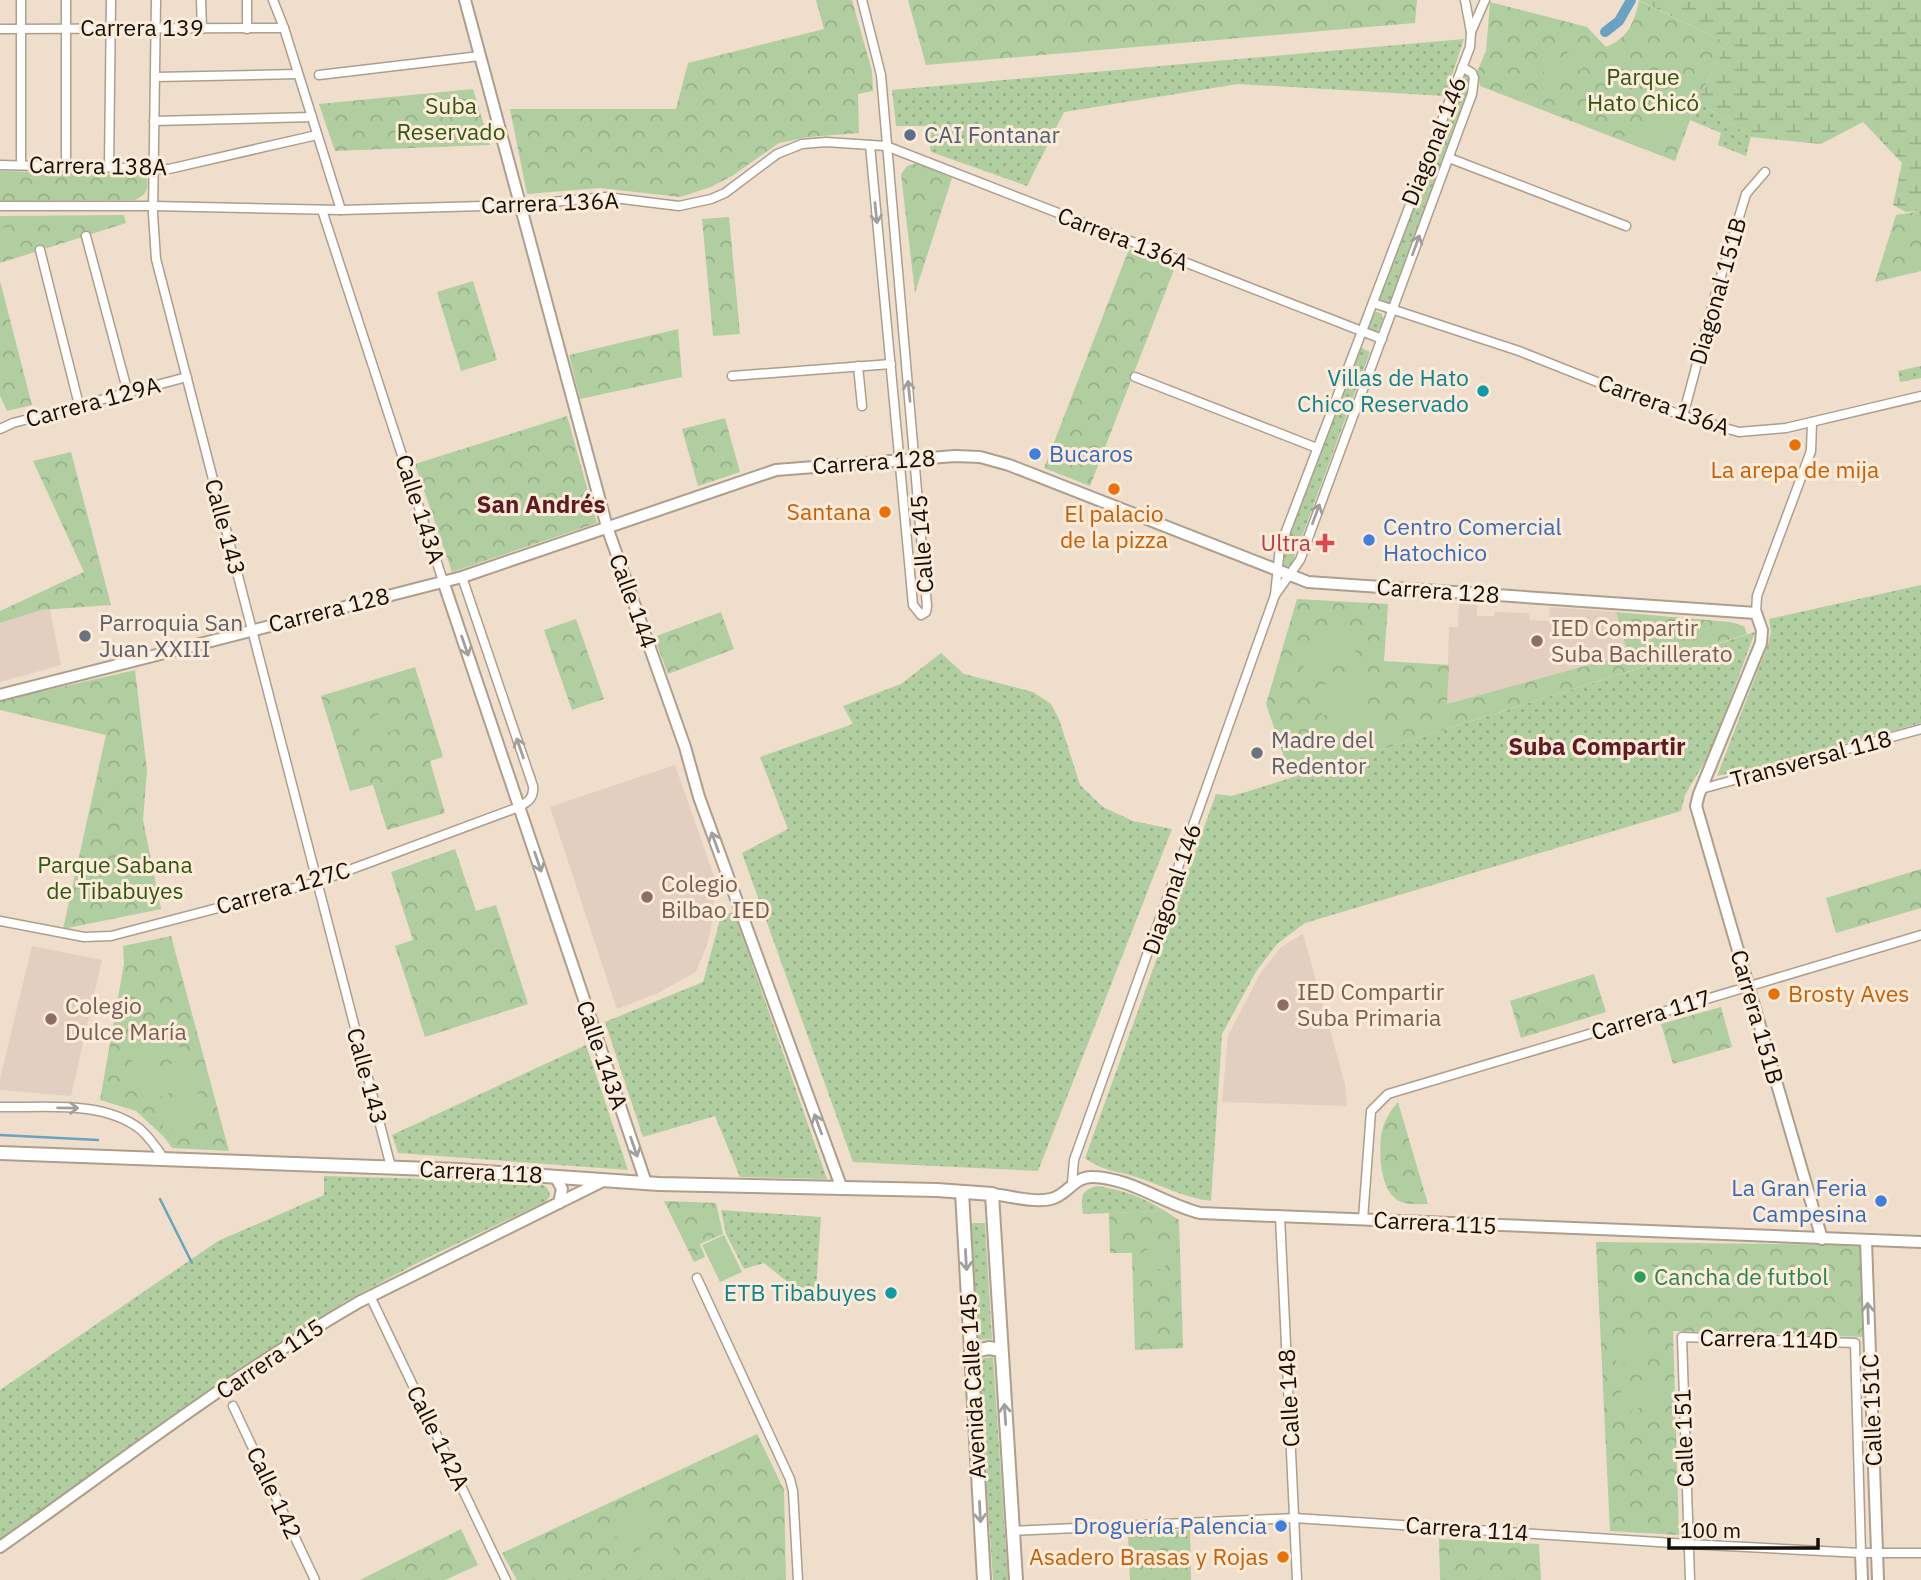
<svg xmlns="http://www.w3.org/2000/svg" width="1921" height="1580" font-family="'IBM Plex Sans',sans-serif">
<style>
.education{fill:#e2cfc0}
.grass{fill:url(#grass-dots)}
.wetland{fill:url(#wetland-marsh)}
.park{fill:url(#park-crowns)}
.pitch{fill:#b1cea1}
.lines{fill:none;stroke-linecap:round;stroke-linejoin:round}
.stream{stroke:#6aa2c4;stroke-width:2.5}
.canal{stroke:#6aa2c4;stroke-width:10}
.minor-casing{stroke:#ae9e8c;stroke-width:11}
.tertiary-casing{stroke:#ae9e8c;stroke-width:14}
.secondary-casing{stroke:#ae9e8c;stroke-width:16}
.minor{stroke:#fff;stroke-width:8}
.tertiary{stroke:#fff;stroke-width:10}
.secondary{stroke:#fff;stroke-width:12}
.oneway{stroke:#a19f9c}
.service-dot{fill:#5c6f8a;stroke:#fcebd8;stroke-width:2.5}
.culture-dot{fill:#0f9aa8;stroke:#fcebd8;stroke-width:2.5}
.food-dot{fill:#e8710a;stroke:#fcebd8;stroke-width:2.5}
.shop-dot{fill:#3f7fe0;stroke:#fcebd8;stroke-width:2.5}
.health-dot{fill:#e0444e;stroke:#fcebd8;stroke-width:2.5}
.worship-dot{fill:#6b7280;stroke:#fcebd8;stroke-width:2.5}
.education-dot{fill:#8d6e63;stroke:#fcebd8;stroke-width:2.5}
.leisure-dot{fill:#2e9e5b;stroke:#fcebd8;stroke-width:2.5}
.labels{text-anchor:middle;stroke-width:6;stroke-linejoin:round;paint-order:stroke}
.street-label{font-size:23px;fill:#130e07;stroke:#fcebd8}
.park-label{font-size:23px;fill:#305711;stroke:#fcebd8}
.service-label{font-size:23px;fill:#4e5e75;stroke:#fcebd8;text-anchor:start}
.culture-label{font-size:23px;fill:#0d838f;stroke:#fcebd8;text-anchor:end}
.shop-label{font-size:23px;fill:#366cbe;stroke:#fcebd8;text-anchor:start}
.food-label{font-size:23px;fill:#c56008;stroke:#fcebd8}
.health-label{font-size:23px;fill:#be3a42;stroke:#fcebd8;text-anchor:end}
.worship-label{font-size:23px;fill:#5b616d;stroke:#fcebd8;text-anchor:start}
.education-label{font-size:23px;fill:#785e54;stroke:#fcebd8;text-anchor:start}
.leisure-label{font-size:23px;fill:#27864d;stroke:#fcebd8;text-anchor:start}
.neighbourhood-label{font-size:24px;font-weight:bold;fill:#5f1a22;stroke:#fcebd8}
</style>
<defs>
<pattern id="grass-dots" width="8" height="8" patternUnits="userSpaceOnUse" patternTransform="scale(1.75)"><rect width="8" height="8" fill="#b1cea1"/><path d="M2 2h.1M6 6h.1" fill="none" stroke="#97b089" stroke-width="1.8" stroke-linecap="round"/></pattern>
<pattern id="wetland-marsh" width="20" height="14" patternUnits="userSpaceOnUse" patternTransform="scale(1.75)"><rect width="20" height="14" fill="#b1cea1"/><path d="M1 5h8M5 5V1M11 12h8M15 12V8" fill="none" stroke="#97b089"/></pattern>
<pattern id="park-crowns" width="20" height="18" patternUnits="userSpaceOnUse" patternTransform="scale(1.75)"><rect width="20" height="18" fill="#b1cea1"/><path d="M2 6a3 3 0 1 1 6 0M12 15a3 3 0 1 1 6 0" fill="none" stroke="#97b089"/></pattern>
</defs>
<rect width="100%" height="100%" fill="#efdecb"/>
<g class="education">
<path d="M1459 603 1477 604V616H1494L1495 612 1529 613 1530 620 1549 621 1550 607 1616 612 1628 654 1447 704 1449 627H1458Z"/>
<path d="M41 610H50L61 665 0 682V623Z"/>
<path d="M675 765 715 879 713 916 708 942 696 972 658 993 617 1009 550 807Z"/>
<path d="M1303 934 1345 1084 1347 1106 1222 1102 1228 1036 1260 974 1281 947Z"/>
<path d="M32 946 102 960 71 1096 0 1090V1079Z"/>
</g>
<g class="grass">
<path d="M1464 39 1445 96 1238 84 1064 112 1027 186 931 152 926 126H896L892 90Z"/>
<path d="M1467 74 1470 76 1471 82 1391 301 1387 304 1380 301V297L1463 76Z"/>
<path d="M1697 101 1751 137 1746 156 1718 145 1721 133 1690 120Z"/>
<path d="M1377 312 1382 314C1384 321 1380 330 1374 334L1367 329 1372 314Z"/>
<path d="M1360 347 1370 352 1294 558 1290 567 1282 565 1288 537Z"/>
<path d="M1921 366V378L1900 382 1898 371Z"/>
<path d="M1921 585V723L1757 767 1717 776 1768 644 1771 632 1769 619Z"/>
<path d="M1755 632 1711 751 1685 795 1681 811 1305 923 1278 943 1257 970 1222 1034 1211 1201C1185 1198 1161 1185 1136 1177 1115 1170 1104 1172 1085 1158L1216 794 1231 796 1246 792Z"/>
<path d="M941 653 964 674 1033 692 1051 704 1059 719 1080 785 1103 807 1133 821 1172 829 1038 1171 853 1162 742 853 788 829 760 757 853 724 843 706 901 684Z"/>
<path d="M734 912 827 1179 740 1177 715 1116 643 1137 605 1022 703 982 721 916Z"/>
<path d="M586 1045 628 1170 398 1153 392 1135Z"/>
<path d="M324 1176 532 1182C541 1184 549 1185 550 1196L545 1202 427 1258 344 1302 242 1369 0 1540V1390L218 1241 324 1195Z"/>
<path d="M1097 1186C1124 1190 1142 1197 1165 1211L1083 1214C1082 1197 1078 1192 1097 1186Z"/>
<path d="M721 1210 821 1217 815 1304 764 1263 744 1269 726 1234Z"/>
<path d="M970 1223H985L992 1339 976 1340Z"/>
<path d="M993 1357 1008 1580H993L978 1359Z"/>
</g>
<path class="wetland" d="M1638 0H1921V211L1906 212 1893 205 1902 163 1863 122 1821 144 1751 137 1697 101 1727 43Z"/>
<g class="park">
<path d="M816 0H852L872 71 873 91 858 94 859 133 809 137 779 143 732 176 711 187 680 197 600 188 527 194 510 109H676L688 63 824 29Z"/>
<path d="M908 0H1417L1415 23 926 65Z"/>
<path d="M1639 1 1727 43 1697 101 1675 161 1480 86 1477 72 1486 51 1490 2 1587 27 1606 47C1628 38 1634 23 1639 1Z"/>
<path d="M473 89 490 145 335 151 319 104Z"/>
<path d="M918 163 952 178 915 293 901 174 907 166Z"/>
<path d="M0 171 147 175C148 188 148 194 135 200L0 201Z"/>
<path d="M1921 211V271L1875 282 1896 215Z"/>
<path d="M124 215 126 223 0 263V216Z"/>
<path d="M729 217 740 334 713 336 702 219Z"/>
<path d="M1129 249 1175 267 1090 486 1044 468Z"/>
<path d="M0 281 32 405 7 411 0 396Z"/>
<path d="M473 281 497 360 461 371 437 292Z"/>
<path d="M678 329 682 377 580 399 569 355Z"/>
<path d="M567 416 597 523 452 572 415 464Z"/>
<path d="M725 418 740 472 698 486 682 429Z"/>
<path d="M71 452 111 605 41 610 0 623V611L84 572 33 461Z"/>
<path d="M1297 599 1388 604 1384 661 1449 665 1447 704 1628 654 1616 612 1730 622 1744 626 1747 634 1291 778 1266 704Z"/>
<path d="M721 612 734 649 668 674 654 637Z"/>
<path d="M576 619 604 699 572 710 544 630Z"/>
<path d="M415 667 443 757 430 761 445 813 387 830 373 785 350 791 321 696Z"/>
<path d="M135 670 147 770 143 820 161 909 63 929 106 735 0 710V701Z"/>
<path d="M455 849 476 911 496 905 528 1004 425 1037 395 946 413 940 391 872Z"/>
<path d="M1921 869V908L1836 933 1826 898Z"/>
<path d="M171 936 229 1151 172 1148 164 1137 136 1111 100 1100 124 964 123 946Z"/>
<path d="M1594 974 1606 1012 1521 1038 1510 1001Z"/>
<path d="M1721 1007 1732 1047 1673 1064 1661 1024Z"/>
<path d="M1398 1102 1428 1204C1420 1204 1408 1205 1401 1202 1380 1193 1379 1155 1381 1136 1383 1123 1389 1112 1398 1102Z"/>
<path d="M664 1201 716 1203 723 1234 700 1244 705 1257 694 1262Z"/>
<path d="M1165 1211 1179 1220 1183 1348 1135 1350 1132 1253H1110L1109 1213Z"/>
<path d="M1596 1242 1861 1245 1864 1337 1673 1331 1679 1535 1610 1531Z"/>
<path d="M757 1434 784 1490 786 1580H517L502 1553Z"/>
<path d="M461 1529 478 1565 445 1580H360Z"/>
<path d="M1190 1530 1191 1580H1130L1128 1534Z"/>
<path d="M1439 1539 1539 1544 1541 1580H1440Z"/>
</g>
<g class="pitch">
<path d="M1576 48 1586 66 1552 87 1542 69Z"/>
<path d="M1674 107 1685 127 1650 147 1639 128Z"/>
<path d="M11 226 16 252 0 257V229Z"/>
<path d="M1659 620 1665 641 1630 651 1624 631Z"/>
<path d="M1348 630 1358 658 1307 676 1297 649Z"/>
<path d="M1362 670 1372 697 1323 716 1313 689Z"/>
<path d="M1375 705 1386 733 1338 751 1327 724Z"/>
<path d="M394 706 403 725 367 744 357 726Z"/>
<path d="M169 1024 181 1050 135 1069 124 1042Z"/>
<path d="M183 1059 193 1084 147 1102 139 1076Z"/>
<path d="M198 1092 209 1113 165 1131 156 1109Z"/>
<path d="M724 1235 742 1272 720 1282 702 1245Z"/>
<path d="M1168 1238 1180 1258 1148 1275 1137 1255Z"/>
<path d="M1628 1262 1652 1264V1291L1627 1290Z"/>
<path d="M1645 1329 1654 1352 1618 1366 1609 1343Z"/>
<path d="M1656 1374 1666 1396 1630 1412 1620 1390Z"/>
<path d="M653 1507 663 1529 621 1547 611 1525Z"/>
<path d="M668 1536 675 1552 633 1572 626 1556Z"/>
</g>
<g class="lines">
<g class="stream">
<path d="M0 1135 98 1140"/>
<path d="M160 1199 192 1263"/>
</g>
<path class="canal" d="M1605 32 1619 21 1631 0"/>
<g class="minor-casing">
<g id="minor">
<path d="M21 0V165"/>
<path d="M156 0 153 214 156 259 391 1167"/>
<path d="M201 0 202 29"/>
<path d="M247 0V29"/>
<path d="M273 0 284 28 341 210"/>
<path d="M862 0 881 75 927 606 926 612 921 615 913 605 870 145"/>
<path d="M0 29 284 28"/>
<path d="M1471 32 1485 0"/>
<path d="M319 75 480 56"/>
<path d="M155 77 298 74"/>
<path d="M154 121 312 117"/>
<path d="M1449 158 1626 226"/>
<path d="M0 165 169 169 317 135"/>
<path d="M66 166V0"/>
<path d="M109 167 111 0"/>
<path d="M0 206H153L341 210 520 205 606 197 679 206 711 199 725 193 777 154 802 144 826 142 886 146 1382 339"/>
<path d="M322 210 443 581"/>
<path d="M86 236 128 393"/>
<path d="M40 250 79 405"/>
<path d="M1373 303 1519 351 1683 416 1739 432 1786 428 1921 396"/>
<path d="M858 366 862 406"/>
<path d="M732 376 891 364"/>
<path d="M1135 377 1317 448"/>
<path d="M1683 416 1715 296 1746 194 1765 172"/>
<path d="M0 429 13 423 187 377"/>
<path d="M1275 595 1300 560 1472 94 1474 78 1472 73 1462 67"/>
<path d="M1756 613 1757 596 1811 451 1812 422"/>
<path d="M1701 789 1921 729"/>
<path d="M0 921 84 937 111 936 317 882 519 807C529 801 534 798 533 786L462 577"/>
<path d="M0 1107C44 1108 103 1100 140 1129 150 1138 157 1148 164 1159"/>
<path d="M1072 1183 1074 1160 1275 595 1280 547 1470 47 1471 32 1465 0"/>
<path d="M1280 1216 1297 1580"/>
<path d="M1363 1219 1371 1111 1388 1094 1921 935"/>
<path d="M697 1278 790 1479 793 1491 798 1580"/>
<path d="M370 1296 506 1580"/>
<path d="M233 1406 315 1580"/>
<path d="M1012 1531 1295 1518 1688 1544 1861 1553H1921"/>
<path d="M1690 1580 1682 1337 1855 1343 1861 1553"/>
</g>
</g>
<g class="tertiary-casing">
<g id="tertiary">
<path d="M465 0 607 527 685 747 699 797 842 1189"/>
<path d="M443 581 646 1183"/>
<path d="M0 695 462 577 776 470 955 456 980 457 1009 465 1308 582 1756 613 1762 630 1761 643 1699 794 1696 806 1822 1239"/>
<path d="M555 1176 562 1189 559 1203"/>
<path d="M992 1194C1011 1196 1033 1203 1051 1199 1068 1195 1074 1176 1093 1177 1131 1178 1164 1204 1200 1213L1921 1242"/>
<path d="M1866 1241 1878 1580"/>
<path d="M0 1547C118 1464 234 1374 359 1302L605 1180"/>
<path d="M1861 1553 1862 1580"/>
</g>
</g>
<g class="secondary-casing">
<g id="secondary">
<path d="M0 1153 457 1170 659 1184 937 1190 992 1194 1016 1580"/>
<path d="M962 1192 984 1580"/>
<path d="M971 1352 989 1348 1001 1350"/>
</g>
</g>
<use href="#minor" class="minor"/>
<use href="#tertiary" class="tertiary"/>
<use href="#secondary" class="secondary"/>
</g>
<defs><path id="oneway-shaft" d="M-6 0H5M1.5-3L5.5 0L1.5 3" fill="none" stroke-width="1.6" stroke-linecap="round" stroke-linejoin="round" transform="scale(1.75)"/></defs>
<g class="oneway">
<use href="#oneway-shaft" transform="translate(876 213) rotate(84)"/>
<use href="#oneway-shaft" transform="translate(1416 245) rotate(-70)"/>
<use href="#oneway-shaft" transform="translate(909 391) rotate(-96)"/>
<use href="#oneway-shaft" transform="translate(1316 514) rotate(-70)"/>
<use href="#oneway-shaft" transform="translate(465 646) rotate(71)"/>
<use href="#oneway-shaft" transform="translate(520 748) rotate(-109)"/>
<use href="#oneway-shaft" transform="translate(715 842) rotate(-110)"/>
<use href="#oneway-shaft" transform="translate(538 862) rotate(71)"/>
<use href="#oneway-shaft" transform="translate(68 1108) rotate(1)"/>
<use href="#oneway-shaft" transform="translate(818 1124) rotate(-110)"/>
<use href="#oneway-shaft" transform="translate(634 1147) rotate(71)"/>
<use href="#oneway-shaft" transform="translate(966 1260) rotate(87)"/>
<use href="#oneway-shaft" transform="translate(1868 1313) rotate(-92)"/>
<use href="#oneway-shaft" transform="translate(1005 1414) rotate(-94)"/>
<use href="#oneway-shaft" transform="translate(980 1512) rotate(87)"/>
</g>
<circle class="service-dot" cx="910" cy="135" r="7"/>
<g class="culture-dot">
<circle cx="1483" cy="391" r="7"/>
<circle cx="891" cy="1293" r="7"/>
</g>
<g class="food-dot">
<circle cx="1795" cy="445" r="7"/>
<circle cx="1114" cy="489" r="7"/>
<circle cx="885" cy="512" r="7"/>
<circle cx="1774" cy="994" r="7"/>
<circle cx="1283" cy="1557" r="7"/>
</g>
<g class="shop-dot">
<circle cx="1035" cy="454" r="7"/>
<circle cx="1369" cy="540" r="7"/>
<circle cx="1881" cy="1201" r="7"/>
<circle cx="1281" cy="1526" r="7"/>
</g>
<path class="health-dot" d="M1321.5 532.5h7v7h7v7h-7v7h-7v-7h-7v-7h7z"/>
<g class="worship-dot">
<circle cx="85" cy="636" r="7"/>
<circle cx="1257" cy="753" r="7"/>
</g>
<g class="education-dot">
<circle cx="1537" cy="641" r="7"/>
<circle cx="647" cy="897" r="7"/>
<circle cx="1283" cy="1005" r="7"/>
<circle cx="51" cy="1019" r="7"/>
</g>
<circle class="leisure-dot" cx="1640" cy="1277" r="7"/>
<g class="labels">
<g class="street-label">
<text x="142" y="36">Carrera 139</text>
<text transform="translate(1434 141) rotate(-68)" y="8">Diagonal 146</text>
<text transform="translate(98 166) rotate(1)" y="8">Carrera 138A</text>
<text transform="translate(550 203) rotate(-2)" y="8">Carrera 136A</text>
<text transform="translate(1123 239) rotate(21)" y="8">Carrera 136A</text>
<text transform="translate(1718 291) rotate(-74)" y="8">Diagonal 151B</text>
<text transform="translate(93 402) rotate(-15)" y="8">Carrera 129A</text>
<text transform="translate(1664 405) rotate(20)" y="8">Carrera 136A</text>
<text transform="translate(874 462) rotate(-4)" y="8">Carrera 128</text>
<text transform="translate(420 509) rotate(72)" y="8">Calle 143A</text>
<text transform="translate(225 527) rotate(75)" y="8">Calle 143</text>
<text transform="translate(922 544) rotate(-94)" y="8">Calle 145</text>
<text transform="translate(1438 591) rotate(4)" y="8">Carrera 128</text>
<text transform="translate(633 601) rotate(70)" y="8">Calle 144</text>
<text transform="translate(329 610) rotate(-14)" y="8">Carrera 128</text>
<text transform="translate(1811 759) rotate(-15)" y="8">Transversal 118</text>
<text transform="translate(283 888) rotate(-16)" y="8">Carrera 127C</text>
<text transform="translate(1172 889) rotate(-71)" y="8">Diagonal 146</text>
<text transform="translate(1651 1015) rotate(-17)" y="8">Carrera 117</text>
<text transform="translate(1757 1017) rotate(74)" y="8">Carrera 151B</text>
<text transform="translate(602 1055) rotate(71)" y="8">Calle 143A</text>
<text transform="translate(367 1076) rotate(75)" y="8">Calle 143</text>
<text transform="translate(481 1172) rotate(3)" y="8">Carrera 118</text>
<text transform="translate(1435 1223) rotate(3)" y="8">Carrera 115</text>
<text transform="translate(1769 1339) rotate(1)" y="8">Carrera 114D</text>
<text transform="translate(270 1359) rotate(-34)" y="8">Carrera 115</text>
<text transform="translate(973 1386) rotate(-93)" y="8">Avenida Calle 145</text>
<text transform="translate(1289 1398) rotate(-93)" y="8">Calle 148</text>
<text transform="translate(1872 1410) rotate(-92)" y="8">Calle 151C</text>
<text transform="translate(438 1438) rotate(64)" y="8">Calle 142A</text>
<text transform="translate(1684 1438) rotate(-92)" y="8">Calle 151</text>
<text transform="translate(274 1493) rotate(65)" y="8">Calle 142</text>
<text transform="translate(1467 1529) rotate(4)" y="8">Carrera 114</text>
</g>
<g class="park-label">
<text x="1643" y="85">Parque<tspan x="1643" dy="26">Hato Chicó</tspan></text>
<text x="451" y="114">Suba<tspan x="451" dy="26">Reservado</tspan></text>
<text x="115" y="873">Parque Sabana<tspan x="115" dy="26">de Tibabuyes</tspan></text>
</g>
<g class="service-label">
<text x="924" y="143">CAI Fontanar</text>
</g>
<g class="culture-label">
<text x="1469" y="386">Villas de Hato<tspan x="1469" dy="26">Chico Reservado</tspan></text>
<text x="877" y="1301">ETB Tibabuyes</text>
</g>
<g class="shop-label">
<text x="1049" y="462">Bucaros</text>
<text x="1383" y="535">Centro Comercial<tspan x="1383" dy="26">Hatochico</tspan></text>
<text x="1867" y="1196" text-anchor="end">La Gran Feria<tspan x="1867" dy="26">Campesina</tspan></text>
<text x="1267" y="1534" text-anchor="end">Droguería Palencia</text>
</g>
<g class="food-label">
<text x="1795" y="478">La arepa de mija</text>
<text x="871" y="520" text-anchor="end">Santana</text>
<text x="1114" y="522">El palacio<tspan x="1114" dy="26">de la pizza</tspan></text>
<text x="1788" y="1002" text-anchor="start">Brosty Aves</text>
<text x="1269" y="1565" text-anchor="end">Asadero Brasas y Rojas</text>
</g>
<g class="health-label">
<text x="1311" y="551">Ultra</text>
</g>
<g class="worship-label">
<text x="99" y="631">Parroquia San<tspan x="99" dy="26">Juan XXIII</tspan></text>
<text x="1271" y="748">Madre del<tspan x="1271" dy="26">Redentor</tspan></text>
</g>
<g class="education-label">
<text x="1551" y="636">IED Compartir<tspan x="1551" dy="26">Suba Bachillerato</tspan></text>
<text x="661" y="892">Colegio<tspan x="661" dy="26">Bilbao IED</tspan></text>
<text x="1297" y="1000">IED Compartir<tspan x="1297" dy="26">Suba Primaria</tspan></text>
<text x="65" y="1014">Colegio<tspan x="65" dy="26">Dulce María</tspan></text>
</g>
<g class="leisure-label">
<text x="1654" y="1285">Cancha de futbol</text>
</g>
<g class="neighbourhood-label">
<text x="541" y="513">San Andrés</text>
<text x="1597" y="755">Suba Compartir</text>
</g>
</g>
<path d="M1669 1538v10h149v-10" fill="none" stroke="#130e07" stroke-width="3.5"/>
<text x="1680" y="1538" font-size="21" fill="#130e07" stroke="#fcebd8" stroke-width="5" paint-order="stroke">100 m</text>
</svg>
